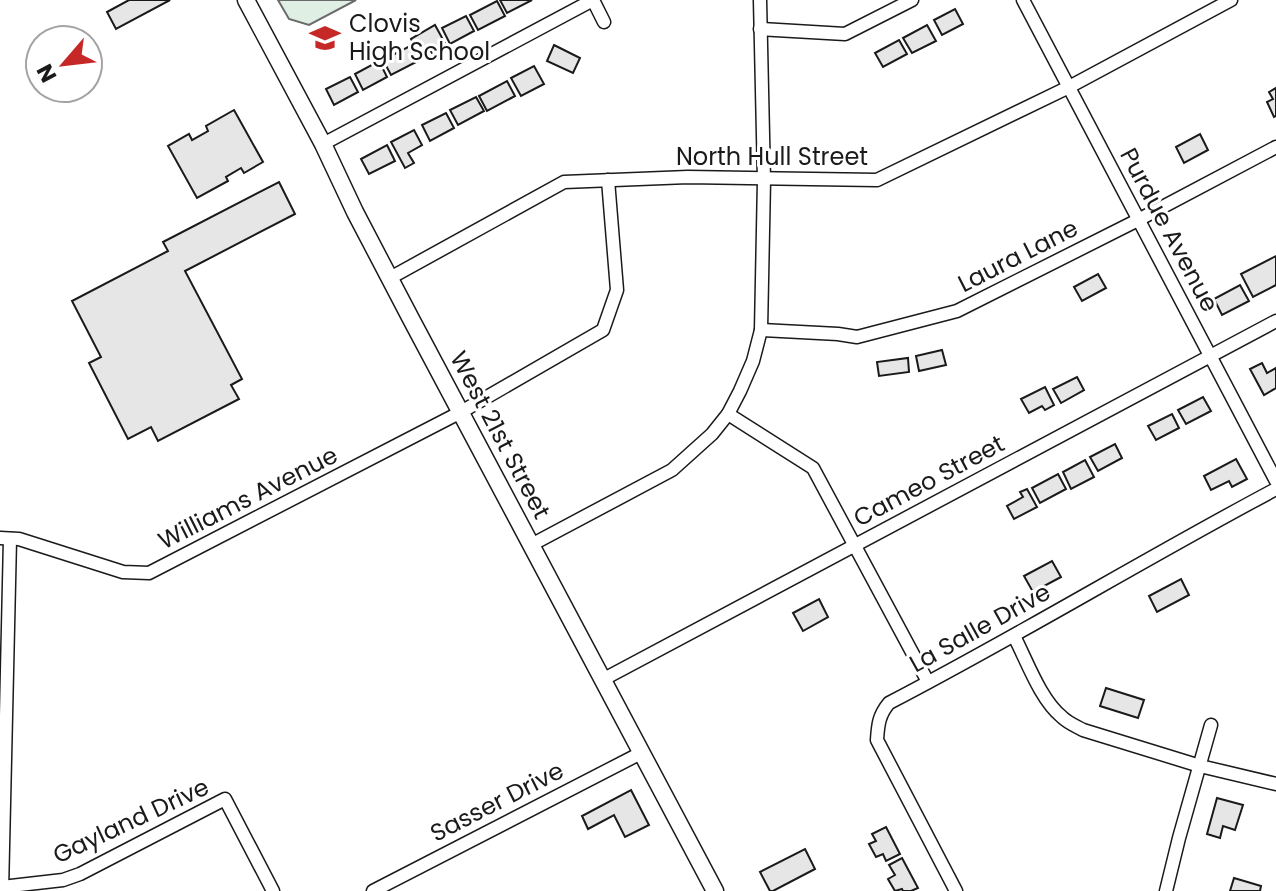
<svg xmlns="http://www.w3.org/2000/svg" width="1276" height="891" font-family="Poppins,sans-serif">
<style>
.green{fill:#e0efe3;stroke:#6a6a6a;stroke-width:2}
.building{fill:#e6e6e6;stroke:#1a1a1a;stroke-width:2}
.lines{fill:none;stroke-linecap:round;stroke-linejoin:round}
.minor-casing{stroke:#1a1a1a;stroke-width:15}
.major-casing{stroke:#1a1a1a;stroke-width:19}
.minor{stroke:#fff;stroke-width:12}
.major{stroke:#fff;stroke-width:16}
.labels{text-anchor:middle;stroke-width:6;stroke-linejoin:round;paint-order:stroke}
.poi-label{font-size:24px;fill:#1a1a1a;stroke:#fff;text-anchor:start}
.street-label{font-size:24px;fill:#1a1a1a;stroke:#fff}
</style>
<rect width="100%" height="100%" fill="#fff"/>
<path class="green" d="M278 0H356L309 25 289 19Z"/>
<g class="building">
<path d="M129 0H170L116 29 107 12Z"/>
<path d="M500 0H532L507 13Z"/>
<path d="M497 1 505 16 478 30 470 15Z"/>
<path d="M955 9 963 24 942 35 934 20Z"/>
<path d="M466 16 474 31 450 44 442 28Z"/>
<path d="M435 25 446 45 432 53 428 47 418 52 411 39Z"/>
<path d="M927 25 936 41 912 53 903 38Z"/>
<path d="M899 40 907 54 883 67 875 53Z"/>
<path d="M554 45 580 58 573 73 547 61Z"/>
<path d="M410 46 418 61 391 75 383 60Z"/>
<path d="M379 61 387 77 363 90 355 74Z"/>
<path d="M534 66 544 84 521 96 511 78Z"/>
<path d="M350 77 358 92 334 105 326 89Z"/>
<path d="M507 81 515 96 487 111 479 96Z"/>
<path d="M1276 88V116L1274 117 1267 102 1273 99 1269 92Z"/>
<path d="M476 97 484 111 458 125 450 110Z"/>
<path d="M234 110 263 162 244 173 241 168 226 177 228 181 197 198 168 146 189 134 192 140 208 131 206 126Z"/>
<path d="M446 113 454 128 430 141 422 125Z"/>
<path d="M414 130 422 145 408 153 414 163 405 168 391 142Z"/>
<path d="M1200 134 1208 150 1184 163 1176 147Z"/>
<path d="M387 145 395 161 369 174 361 159Z"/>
<path d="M279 182 295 214 185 271 242 379 231 385 239 399 158 441 151 427 128 439 89 363 101 357 72 301 168 251 163 242Z"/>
<path d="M1276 256V285L1253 297 1241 274Z"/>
<path d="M1098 274 1106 288 1082 301 1074 287Z"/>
<path d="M1240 285 1249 301 1222 315 1214 299Z"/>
<path d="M942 350 946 365 919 371 916 356Z"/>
<path d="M908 358 909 372 879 376 877 362Z"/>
<path d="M1262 363 1267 373 1276 368V388L1264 395 1250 369Z"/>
<path d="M1077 377 1084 390 1061 403 1053 389Z"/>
<path d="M1045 387 1054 405 1045 410 1042 406 1029 413 1021 399Z"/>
<path d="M1203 397 1211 411 1186 424 1178 410Z"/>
<path d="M1172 414 1179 428 1156 440 1148 426Z"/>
<path d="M1115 444 1122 458 1098 471 1090 457Z"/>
<path d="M1236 459 1247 479 1232 487 1229 481 1211 490 1204 476Z"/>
<path d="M1085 460 1094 477 1071 489 1063 472Z"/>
<path d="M1058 474 1066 489 1040 503 1032 488Z"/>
<path d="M1027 489 1037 507 1014 519 1007 506 1023 497 1020 492Z"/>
<path d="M1052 561 1061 577 1033 592 1024 576Z"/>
<path d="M1181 579 1189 595 1157 612 1149 596Z"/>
<path d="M819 599 828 617 803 631 793 613Z"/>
<path d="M1106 688 1144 700 1138 718 1100 706Z"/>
<path d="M631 790 649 825 625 837 614 815 588 829 582 816Z"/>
<path d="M1217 798 1243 805 1235 830 1223 826 1220 838 1207 834Z"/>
<path d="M886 827 900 854 886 861 883 854 876 857 869 844 876 841 872 834Z"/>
<path d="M805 849 815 869 773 891H770L760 872Z"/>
<path d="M902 858 918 888 911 891H903L902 889 895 891 888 879 895 875 889 865Z"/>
<path d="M1234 878 1261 886 1260 891H1230Z"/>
</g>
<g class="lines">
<g class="minor-casing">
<g id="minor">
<path d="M1023 0 1276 481"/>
<path d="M760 29 845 34 912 0"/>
<path d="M323 144 593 0 604 22"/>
<path d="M390 278 564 182 688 177 877 180 1069 87 1231 0"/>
<path d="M761 330 838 334 857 337 957 311 1138 220 1276 147"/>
<path d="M728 414 813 468 928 682"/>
<path d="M0 538 19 539 123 572 149 573 461 412 603 330 617 290 608 180"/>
<path d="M531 545 672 470 712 434 728 414 740 391 753 361 761 330 764 180 760 0"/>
<path d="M1014 636C1027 661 1040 699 1062 717 1068 723 1076 726 1083 730L1200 766 1276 784"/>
<path d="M602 680 1276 321"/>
<path d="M2 887 63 880 80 874 225 799 273 891"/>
<path d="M2 891 10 539"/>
<path d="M373 891 641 753"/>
<path d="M956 891 877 740C878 724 879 715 889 703 1020 635 1146 558 1276 489"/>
<path d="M1166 891 1179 838 1211 725"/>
</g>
</g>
<g class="major-casing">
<path id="major" d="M246 0 323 144 355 212 411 319 715 891"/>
</g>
<use href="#minor" class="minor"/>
<use href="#major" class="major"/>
</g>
<defs>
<g id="school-bare" transform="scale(2.4)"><path d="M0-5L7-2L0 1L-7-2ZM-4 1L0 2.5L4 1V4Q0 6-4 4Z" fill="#c62828" stroke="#fff" stroke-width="2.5" paint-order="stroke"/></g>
</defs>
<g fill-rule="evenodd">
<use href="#school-bare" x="325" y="38"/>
</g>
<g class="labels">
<g class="poi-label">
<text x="349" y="32">Clovis<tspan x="349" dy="28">High School</tspan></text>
</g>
<g class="street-label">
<text x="772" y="165">North Hull Street</text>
<text transform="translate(1169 230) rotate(62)" y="8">Purdue Avenue</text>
<text transform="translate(1018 256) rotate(-27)" y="8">Laura Lane</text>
<text transform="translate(500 435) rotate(62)" y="8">West 21st Street</text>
<text transform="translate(929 481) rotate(-28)" y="8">Cameo Street</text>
<text transform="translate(248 498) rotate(-27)" y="8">Williams Avenue</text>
<text transform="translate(980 628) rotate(-29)" y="8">La Salle Drive</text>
<text transform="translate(497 802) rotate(-27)" y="8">Sasser Drive</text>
<text transform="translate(131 821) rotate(-25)" y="8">Gayland Drive</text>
</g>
</g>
<g transform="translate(64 64) rotate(242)"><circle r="38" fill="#ffffff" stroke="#a3a3a3" stroke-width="2"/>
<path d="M0-6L14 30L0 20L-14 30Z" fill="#c62828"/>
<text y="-12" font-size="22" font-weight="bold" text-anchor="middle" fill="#1a1a1a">N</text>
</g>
</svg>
